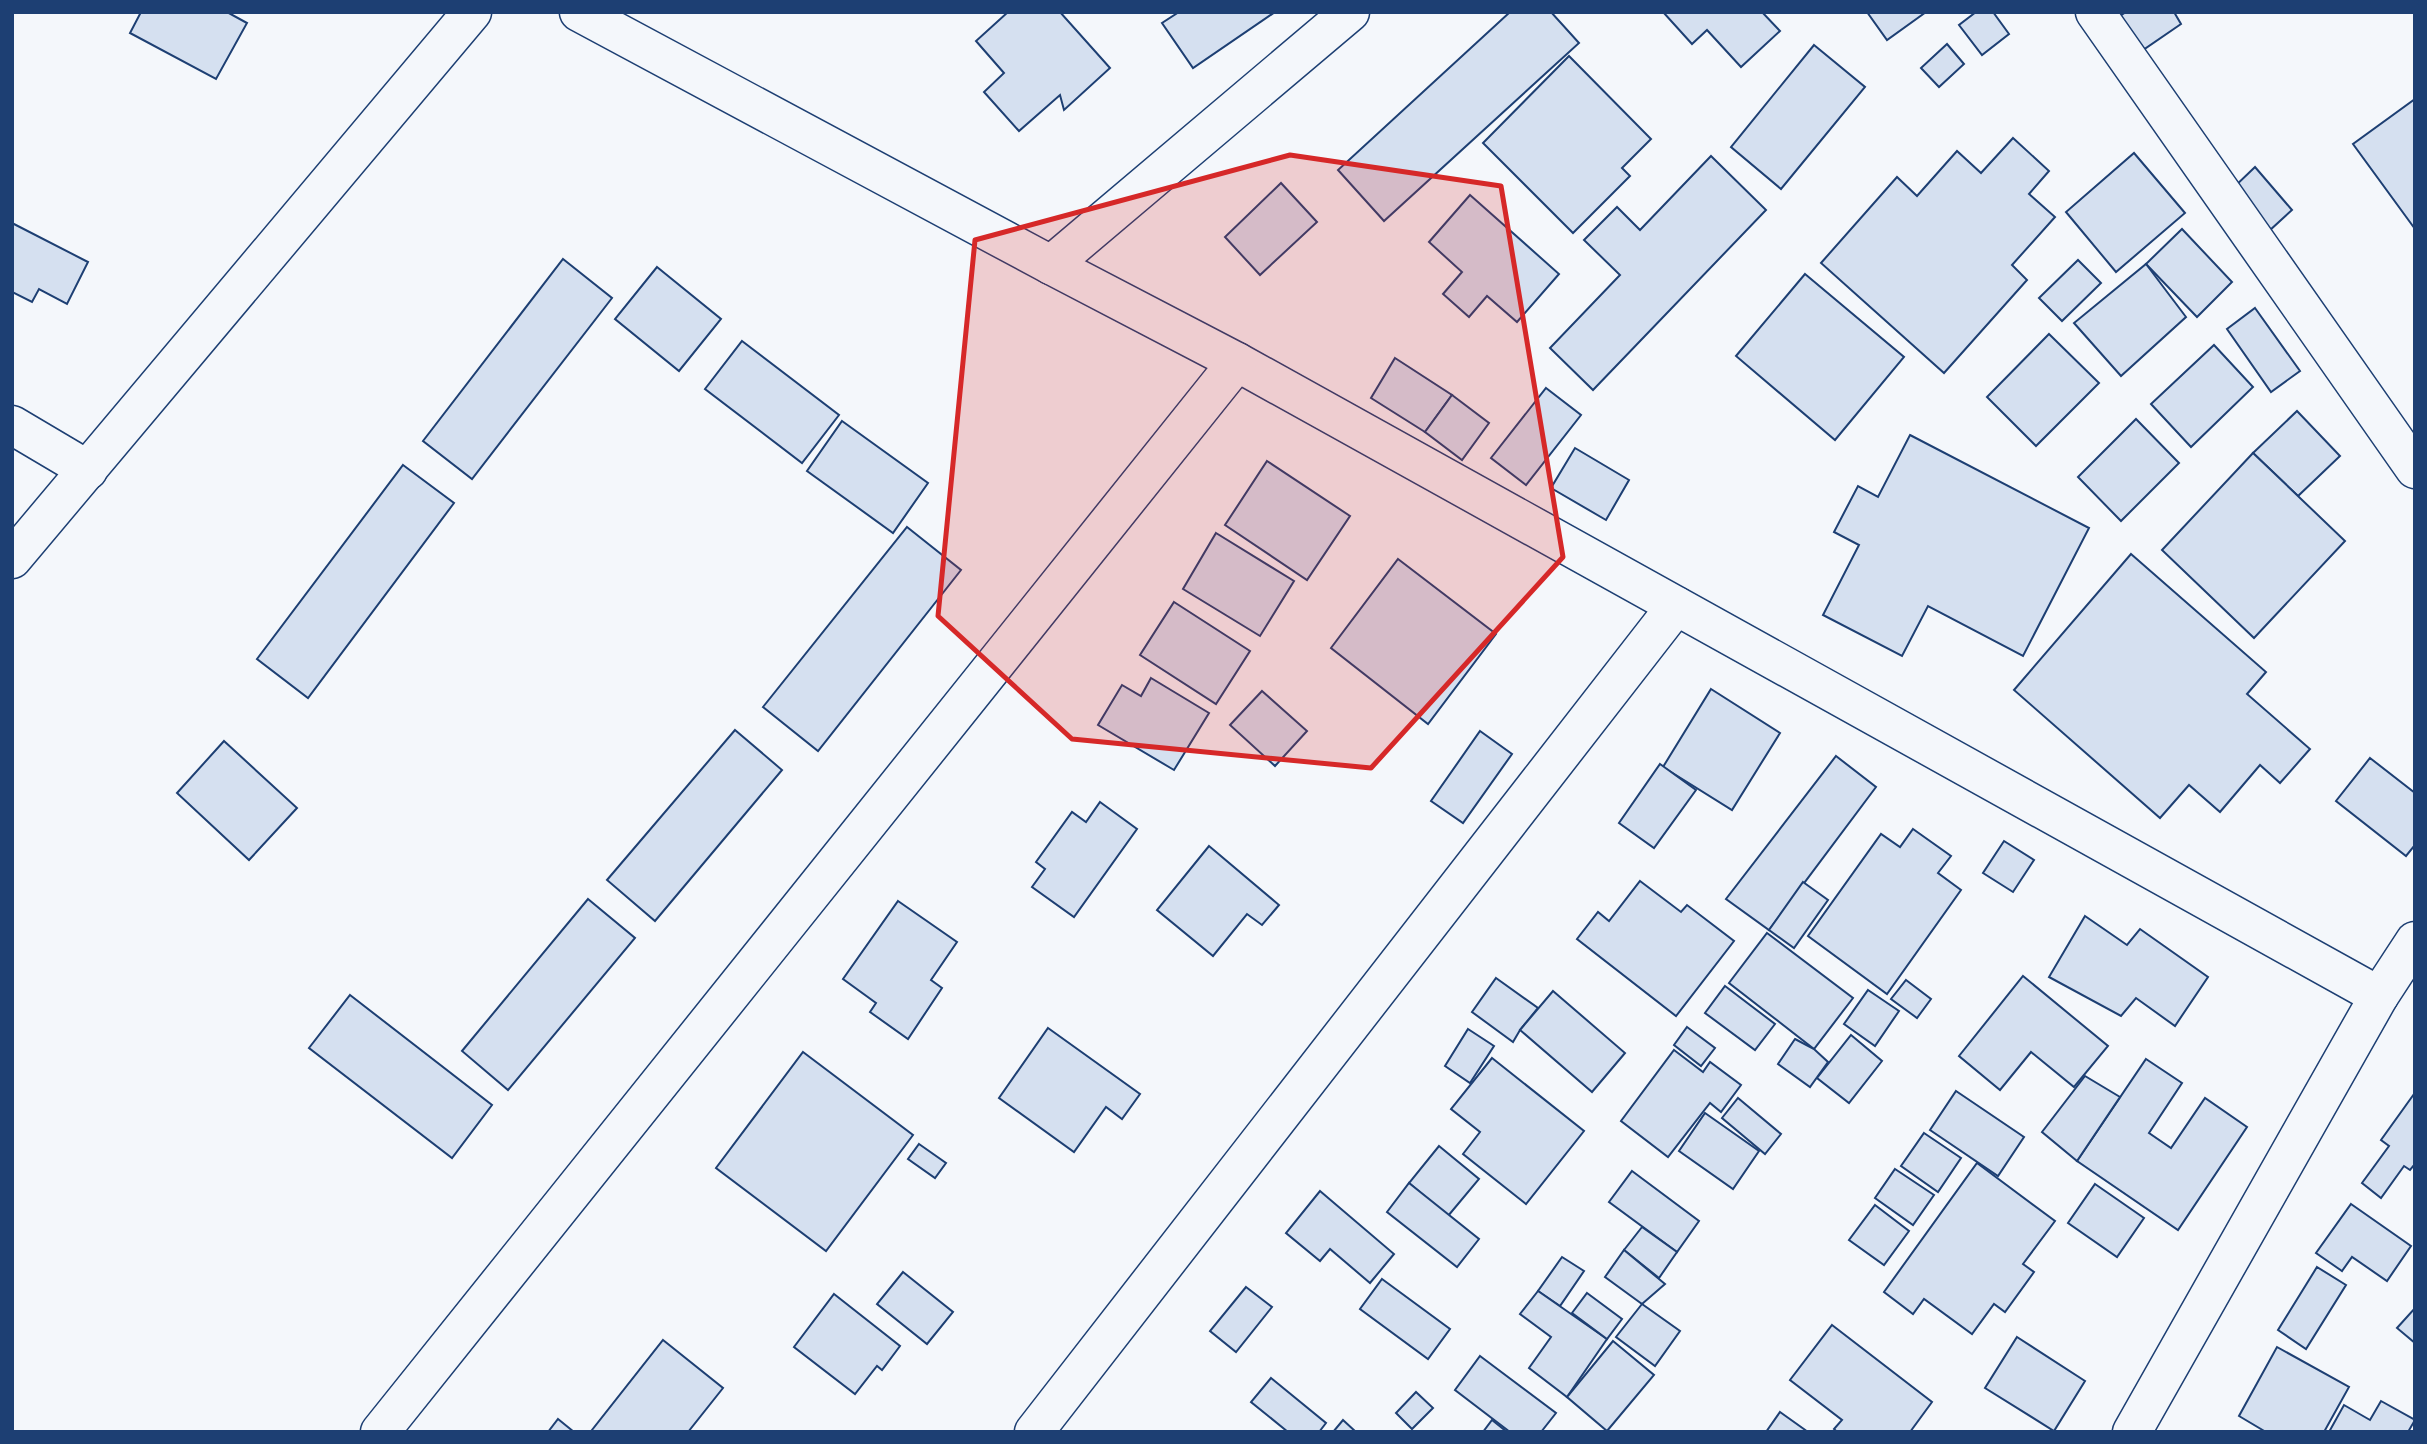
<svg xmlns="http://www.w3.org/2000/svg" width="2427" height="1444" font-family="'Space Grotesk',sans-serif">
<style>
.building{fill:#d5e0f0;stroke:#1d3f73;stroke-width:2}
.lines{fill:none;stroke-linecap:round;stroke-linejoin:round}
.street-casing{stroke:#1d3f73;stroke-width:41}
.street{stroke:#f4f7fb;stroke-width:38}
.marked{fill:#d62828;fill-opacity:0.2;stroke:#d62828;stroke-width:5;stroke-linejoin:round}
</style>
<rect width="100%" height="100%" fill="#f4f7fb"/>
<g class="building">
<path d="M141 12H227L247 23 216 79 130 33Z"/>
<path d="M1008 12H1060L1110 68 1064 110 1060 95 1019 131 984 92 1004 73 976 41Z"/>
<path d="M1179 12H1275L1193 68 1162 23Z"/>
<path d="M1510 12H1551L1579 43 1384 221 1338 170Z"/>
<path d="M1663 12H1762L1780 31 1741 67 1707 30 1692 44Z"/>
<path d="M1867 12H1926L1887 40Z"/>
<path d="M1976 12H1993L2009 34 1982 55 1959 25Z"/>
<path d="M2126 12H2174L2181 24 2143 50 2120 16Z"/>
<path d="M1947 44 1964 64 1939 87 1921 68Z"/>
<path d="M1814 45 1865 87 1781 189 1731 147Z"/>
<path d="M1569 56 1651 139 1622 168 1630 176 1573 233 1483 143Z"/>
<path d="M2415 99V229L2353 144Z"/>
<path d="M2013 138 2049 171 2029 194 2055 217 2012 265 2027 280 1944 373 1821 263 1897 177 1917 196 1957 151 1981 173Z"/>
<path d="M2134 153 2185 213 2116 272 2066 212Z"/>
<path d="M1711 156 1766 210 1593 390 1550 348 1620 275 1584 240 1617 207 1640 230Z"/>
<path d="M2255 167 2292 210 2269 231 2232 189Z"/>
<path d="M1281 183 1317 222 1260 275 1225 237Z"/>
<path d="M1470 195 1559 274 1517 322 1487 296 1469 317 1443 294 1462 272 1429 242Z"/>
<path d="M12 223 88 262 67 304 39 289 32 302 12 292Z"/>
<path d="M2182 229 2232 282 2197 317 2146 264Z"/>
<path d="M563 259 612 298 472 479 423 441Z"/>
<path d="M2078 260 2101 283 2062 321 2039 298Z"/>
<path d="M2146 264 2186 317 2121 376 2074 323Z"/>
<path d="M657 267 721 319 679 371 615 319Z"/>
<path d="M1805 274 1904 357 1835 440 1736 356Z"/>
<path d="M2255 308 2300 371 2271 392 2227 329Z"/>
<path d="M2049 334 2099 383 2036 446 1987 397Z"/>
<path d="M742 341 839 415 802 463 705 389Z"/>
<path d="M2214 345 2253 387 2191 447 2151 404Z"/>
<path d="M1395 358 1452 395 1425 432 1371 398Z"/>
<path d="M1546 388 1581 415 1526 485 1491 458Z"/>
<path d="M1452 395 1489 423 1462 460 1425 432Z"/>
<path d="M2297 411 2340 456 2298 496 2253 453Z"/>
<path d="M2136 419 2179 463 2121 521 2078 477Z"/>
<path d="M842 421 928 483 893 533 807 471Z"/>
<path d="M1910 435 2089 528 2023 656 1928 606 1902 656 1823 615 1859 545 1834 532 1858 486 1878 497Z"/>
<path d="M1575 448 1629 480 1606 520 1551 488Z"/>
<path d="M2253 453 2345 541 2254 638 2162 550Z"/>
<path d="M1267 461 1350 516 1307 580 1225 525Z"/>
<path d="M403 465 454 503 308 698 257 659Z"/>
<path d="M907 527 961 570 818 751 763 707Z"/>
<path d="M1216 533 1294 581 1260 636 1183 589Z"/>
<path d="M2131 554 2266 672 2247 694 2310 749 2280 783 2260 765 2220 812 2189 785 2160 818 2014 690Z"/>
<path d="M1398 559 1496 634 1428 724 1331 648Z"/>
<path d="M1174 602 1250 651 1216 704 1140 655Z"/>
<path d="M1151 678 1209 713 1174 770 1098 725 1122 685 1141 696Z"/>
<path d="M1711 689 1780 733 1732 810 1663 767Z"/>
<path d="M1262 691 1307 731 1275 766 1230 725Z"/>
<path d="M735 730 782 770 655 921 607 880Z"/>
<path d="M1480 731 1512 754 1463 823 1431 801Z"/>
<path d="M224 741 297 808 249 860 177 793Z"/>
<path d="M1836 756 1876 787 1769 930 1726 899Z"/>
<path d="M2370 758 2415 793V845L2406 856 2336 801Z"/>
<path d="M1660 764 1696 790 1654 848 1619 823Z"/>
<path d="M1100 802 1137 829 1074 917 1032 887 1045 869 1036 862 1072 812 1086 822Z"/>
<path d="M1913 829 1951 856 1938 873 1961 890 1887 994 1808 936 1881 834 1900 847Z"/>
<path d="M2004 841 2034 860 2013 892 1983 873Z"/>
<path d="M1209 846 1279 905 1262 925 1247 914 1213 956 1157 910Z"/>
<path d="M1640 881 1681 912 1687 905 1734 941 1676 1016 1577 939 1598 912 1609 921Z"/>
<path d="M1803 882 1828 900 1794 948 1769 930Z"/>
<path d="M588 899 635 938 508 1090 462 1051Z"/>
<path d="M898 901 957 942 931 980 942 988 908 1039 870 1012 876 1003 843 979Z"/>
<path d="M2085 916 2127 945 2140 929 2208 977 2175 1026 2136 998 2121 1016 2049 977Z"/>
<path d="M1767 933 1853 998 1814 1049 1729 983Z"/>
<path d="M2023 976 2108 1046 2074 1087 2031 1052 2000 1090 1959 1056Z"/>
<path d="M1496 978 1538 1008 1520 1030 1513 1042 1472 1012Z"/>
<path d="M1906 980 1931 999 1917 1018 1891 999Z"/>
<path d="M1725 986 1775 1024 1755 1050 1705 1013Z"/>
<path d="M1868 990 1899 1011 1875 1046 1844 1024Z"/>
<path d="M1553 991 1625 1053 1592 1092 1520 1030Z"/>
<path d="M350 995 492 1105 452 1158 309 1048Z"/>
<path d="M1687 1027 1715 1048 1701 1066 1674 1045Z"/>
<path d="M1048 1028 1140 1094 1122 1119 1106 1107 1074 1152 999 1098Z"/>
<path d="M1468 1029 1494 1046 1470 1083 1445 1066Z"/>
<path d="M1851 1035 1882 1061 1849 1103 1817 1078Z"/>
<path d="M1795 1039 1814 1049 1828 1062 1810 1087 1778 1064Z"/>
<path d="M1674 1050 1703 1072 1710 1062 1741 1085 1721 1112 1710 1103 1668 1157 1621 1121Z"/>
<path d="M803 1052 913 1135 826 1251 716 1168Z"/>
<path d="M1492 1058 1584 1131 1526 1204 1463 1154 1480 1132 1451 1109Z"/>
<path d="M2146 1059 2182 1083 2149 1133 2171 1148 2205 1098 2247 1127 2178 1230 2077 1161Z"/>
<path d="M2085 1076 2120 1097 2077 1161 2042 1132Z"/>
<path d="M1956 1091 2024 1137 1998 1176 1930 1130Z"/>
<path d="M2414 1094 2415 1164 2410 1170 2404 1166 2381 1198 2362 1183 2389 1146 2381 1140Z"/>
<path d="M1738 1098 1781 1134 1765 1154 1722 1118Z"/>
<path d="M1705 1113 1759 1151 1733 1189 1679 1151Z"/>
<path d="M1924 1133 1961 1158 1938 1192 1901 1166Z"/>
<path d="M919 1144 946 1163 935 1178 908 1159Z"/>
<path d="M1439 1146 1479 1179 1448 1216 1409 1183Z"/>
<path d="M1977 1163 2055 1221 2023 1264 2034 1272 2005 1312 1994 1304 1972 1334 1924 1299 1913 1314 1884 1292Z"/>
<path d="M1895 1169 1934 1195 1913 1225 1875 1198Z"/>
<path d="M1632 1171 1699 1221 1677 1252 1609 1202Z"/>
<path d="M1409 1183 1479 1239 1457 1267 1387 1212Z"/>
<path d="M2095 1184 2144 1218 2117 1257 2068 1223Z"/>
<path d="M1320 1191 1394 1254 1370 1283 1330 1249 1320 1261 1286 1233Z"/>
<path d="M2351 1204 2411 1246 2387 1281 2352 1257 2342 1271 2316 1253Z"/>
<path d="M1875 1205 1909 1231 1884 1265 1849 1240Z"/>
<path d="M1642 1227 1677 1252 1659 1278 1624 1250Z"/>
<path d="M1624 1250 1665 1284 1642 1304 1605 1277Z"/>
<path d="M1562 1257 1584 1271 1560 1306 1538 1291Z"/>
<path d="M2317 1267 2346 1285 2306 1349 2278 1330Z"/>
<path d="M903 1272 953 1312 927 1344 877 1304Z"/>
<path d="M1382 1279 1450 1329 1428 1359 1360 1309Z"/>
<path d="M1246 1287 1272 1307 1236 1352 1210 1331Z"/>
<path d="M1538 1291 1607 1339 1567 1397 1529 1368 1551 1337 1520 1314Z"/>
<path d="M1587 1293 1622 1319 1607 1339 1572 1313Z"/>
<path d="M834 1294 900 1346 882 1370 877 1366 855 1394 794 1347Z"/>
<path d="M1642 1304 1680 1331 1655 1366 1616 1337Z"/>
<path d="M2415 1308V1343L2397 1328Z"/>
<path d="M1832 1325 1932 1402 1910 1432H1837L1834 1429 1842 1420 1790 1380Z"/>
<path d="M2017 1337 2085 1381 2054 1431 1985 1388Z"/>
<path d="M663 1340 723 1388 688 1432H595L592 1430Z"/>
<path d="M1613 1341 1654 1375 1607 1431 1567 1397Z"/>
<path d="M2277 1347 2349 1387 2324 1432H2266L2239 1416Z"/>
<path d="M1480 1356 1556 1413 1541 1432H1510L1455 1390Z"/>
<path d="M1271 1378 1326 1423 1319 1432H1288L1251 1402Z"/>
<path d="M1416 1392 1433 1408 1412 1429 1396 1413Z"/>
<path d="M2381 1401 2415 1420 2408 1432H2329L2344 1405 2370 1420Z"/>
<path d="M1780 1412 1808 1432H1766Z"/>
<path d="M558 1419 574 1432H548Z"/>
<path d="M1343 1420 1356 1432H1333Z"/>
<path d="M1492 1420 1507 1432H1483Z"/>
</g>
<g class="lines">
<g class="street-casing">
<g id="street">
<path d="M579 12 1051 265 1237 362 2379 996"/>
<path d="M2095 12 2415 469"/>
<path d="M1051 265 1350 12"/>
<path d="M12 425 88 470"/>
<path d="M12 559 472 12"/>
<path d="M380 1432 1237 362"/>
<path d="M1034 1432 1676 606"/>
<path d="M2132 1432 2379 996 2415 941"/>
</g>
</g>
<use href="#street" class="street"/>
</g>
<path class="marked" d="M1290 155 1501 186 1563 557 1371 768 1072 739 938 616 975 240Z"/>
<rect width="2427" height="1444" fill="none" stroke="#1d3f73" stroke-width="28"/>
</svg>
